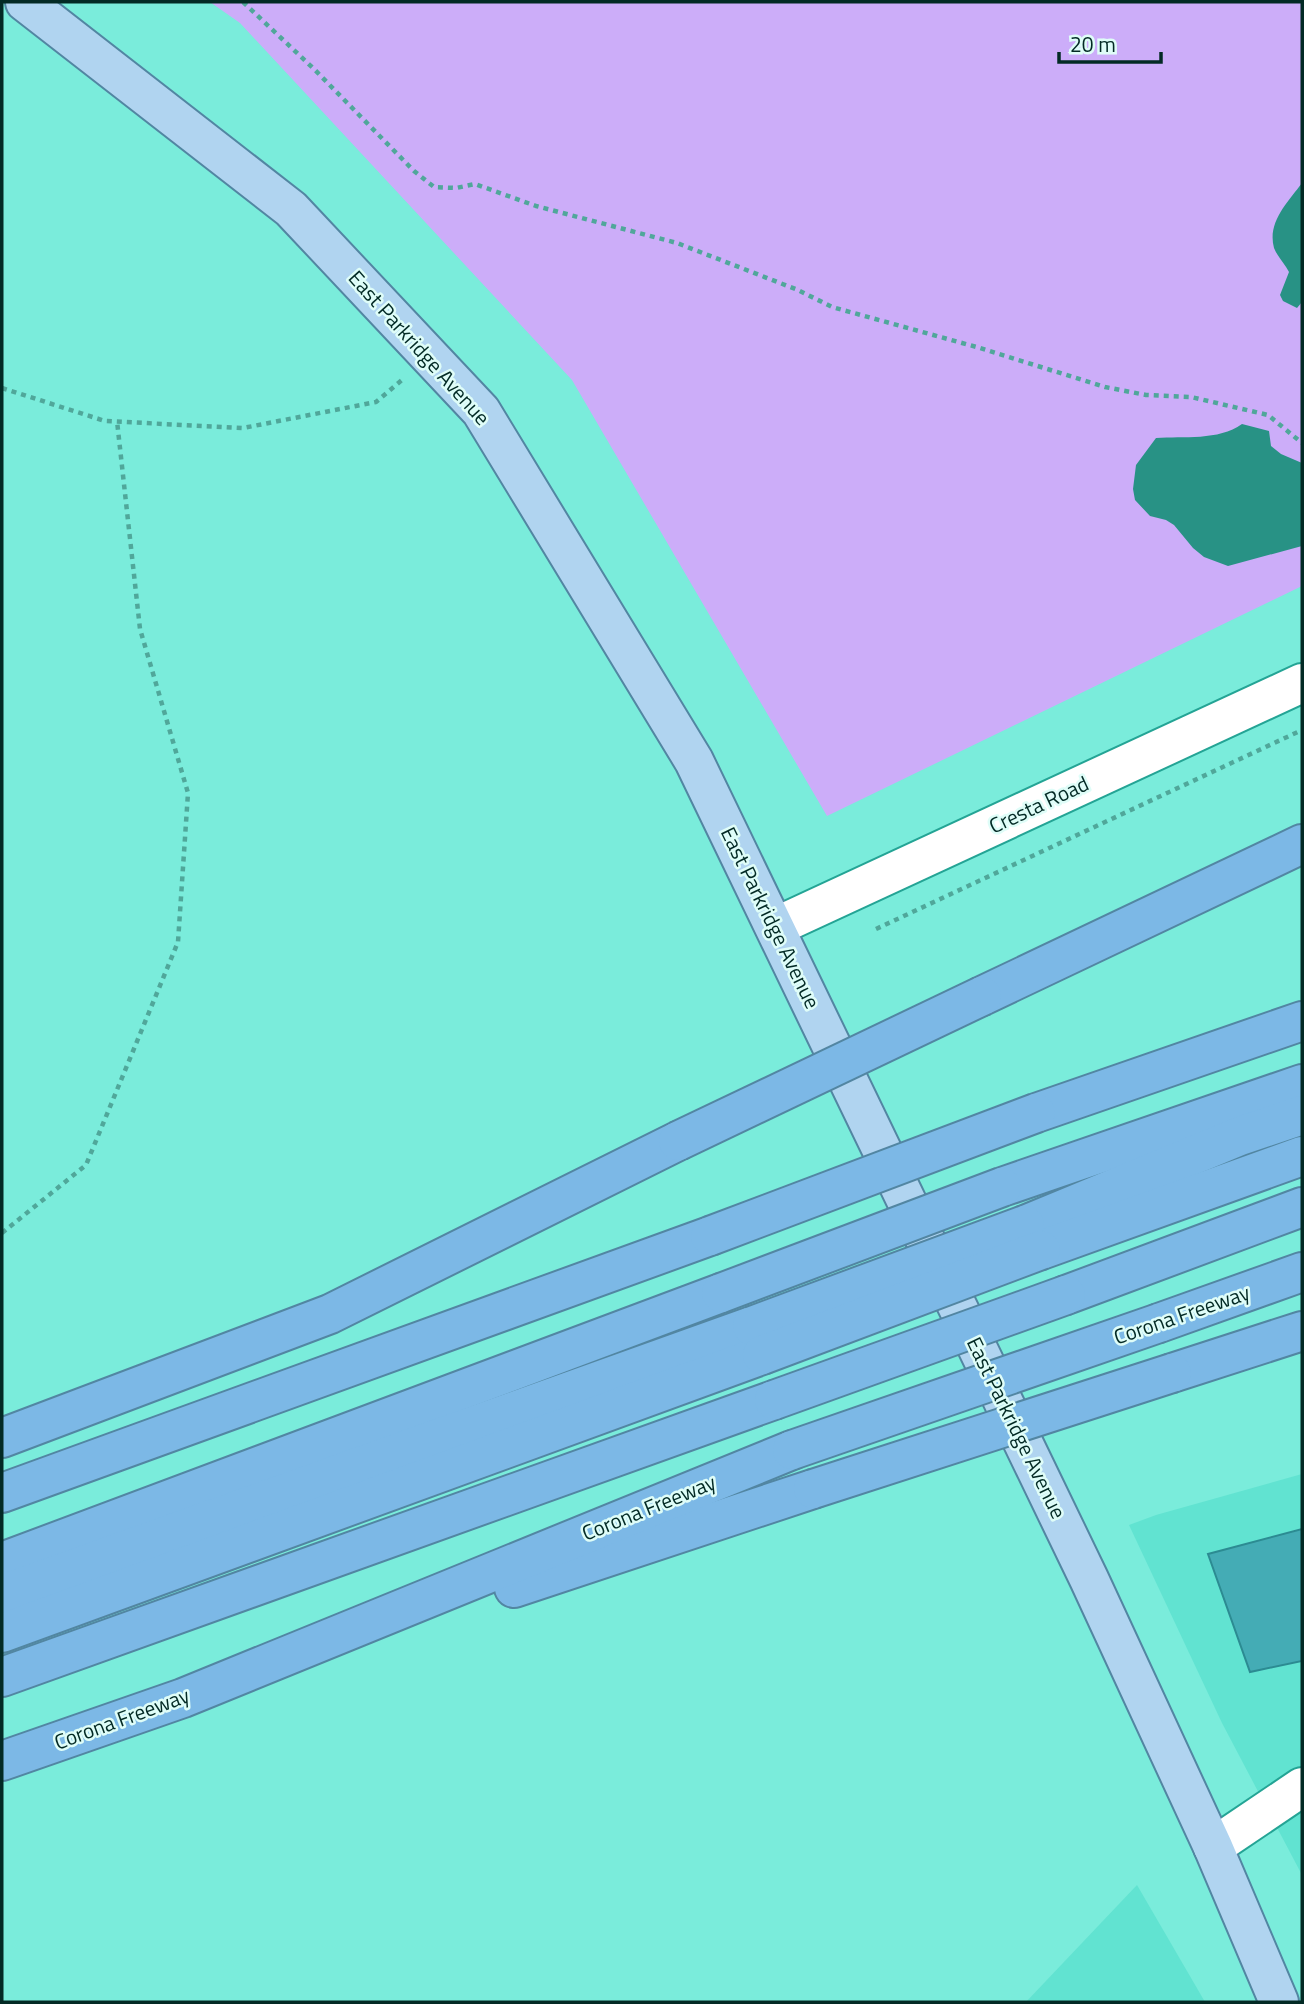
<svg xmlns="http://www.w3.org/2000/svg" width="1304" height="2004" font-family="'Titillium Web',sans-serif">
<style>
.built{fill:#61e3d1}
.green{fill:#ccadf9}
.water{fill:#289285}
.building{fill:#44acb5;stroke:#2c8b92;stroke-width:2}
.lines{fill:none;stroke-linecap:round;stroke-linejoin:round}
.minor-casing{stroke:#24a495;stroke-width:42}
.major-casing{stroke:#5286a2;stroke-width:42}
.highway-casing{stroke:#5286a2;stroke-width:42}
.path{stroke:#50a79a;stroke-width:4.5;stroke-dasharray:5 5;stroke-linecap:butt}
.minor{stroke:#fff;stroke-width:38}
.major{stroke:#b0d4f0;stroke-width:38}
.highway{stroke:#7cb8e6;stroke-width:38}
.highway-bridge-casing{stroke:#5286a2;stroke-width:42;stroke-linecap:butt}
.highway-bridge{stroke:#7cb8e6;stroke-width:38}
.labels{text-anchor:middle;stroke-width:5;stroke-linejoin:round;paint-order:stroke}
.street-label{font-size:21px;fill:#032a25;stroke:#dffdf8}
</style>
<rect width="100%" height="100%" fill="#7aecdb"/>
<g class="built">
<path d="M1302 1474V1875L1222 1723 1129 1525 1156 1515Z"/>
<path d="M1137 1885 1205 2002H1026Z"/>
</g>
<path class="green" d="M210 2H1302V586L827 816 572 380 240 23Z"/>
<g class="water">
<path d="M1302 183V302L1297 308 1283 301 1280 295 1289 272C1285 264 1277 256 1274 248 1267 222 1288 202 1302 183Z"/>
<path d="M1242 424 1269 431 1271 446 1281 454 1302 463V546L1228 566 1204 557 1193 548 1174 525 1166 520 1150 516 1135 500 1133 489 1136 465 1156 438C1184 436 1218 441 1242 424Z"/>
</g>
<path class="building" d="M1302 1529V1661L1250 1672 1208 1554Z"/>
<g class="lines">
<g class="minor-casing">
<g id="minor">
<path d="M775 927 1302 683"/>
<path d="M1213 1847 1302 1787"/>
</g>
</g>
<g class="major-casing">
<path id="major" d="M25 2 291 209 481 411 694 761 1089 1579 1213 1847 1279 2002"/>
</g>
<g class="highway-casing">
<g id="highway">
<path d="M982 996 1302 844"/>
<path d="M1036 1113 1302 1021"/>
<path d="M1002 1187 1302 1084"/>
<path d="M1025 1225 1240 1136 1302 1115"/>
<path d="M1041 1250 1302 1156"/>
<path d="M1066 1295 1302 1207"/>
<path d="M1159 1323 1302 1272"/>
<path d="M1172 1373 1302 1331"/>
<path d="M2 1438 330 1314 678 1141"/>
<path d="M2 1493 710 1236"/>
<path d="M2 1562 721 1293"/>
<path d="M514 1588 813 1489"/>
<path d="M2 1594 752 1326"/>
<path d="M2 1633 762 1355"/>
<path d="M2 1677 774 1400"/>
<path d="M2 1761 183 1698 792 1450"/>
</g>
</g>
<g class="path">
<path d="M243 2 314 69 414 171 434 187 456 188 475 184 536 206 677 243 798 290 832 307 980 348 1105 387 1146 395 1191 397 1268 415 1302 443"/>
<path d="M2 388 105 421 243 428 376 402 402 380"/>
<path d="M876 929 1302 730"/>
<path d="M2 1233 86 1165 178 942 188 793 140 629 117 421"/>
</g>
<use href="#minor" class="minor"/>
<use href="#major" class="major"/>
<use href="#highway" class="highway"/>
<g class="highway-bridge-casing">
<g id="highway-bridge">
<path d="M678 1141 982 996"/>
<path d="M710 1236 1036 1113"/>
<path d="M721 1293 1002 1187"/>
<path d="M752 1326 1025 1225"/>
<path d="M762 1355 1041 1250"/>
<path d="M774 1400 1066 1295"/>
<path d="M792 1450 1159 1323"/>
<path d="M813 1489 1172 1373"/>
</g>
</g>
<use href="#highway-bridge" class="highway-bridge"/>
</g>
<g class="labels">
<g class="street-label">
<text transform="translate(419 348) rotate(48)" y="7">East Parkridge Avenue</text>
<text transform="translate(1039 805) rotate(-25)" y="7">Cresta Road</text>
<text transform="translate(770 918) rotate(64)" y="7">East Parkridge Avenue</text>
<text transform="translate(1182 1315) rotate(-19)" y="7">Corona Freeway</text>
<text transform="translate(1016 1428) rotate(64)" y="7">East Parkridge Avenue</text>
<text transform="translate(649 1508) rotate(-22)" y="7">Corona Freeway</text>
<text transform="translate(122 1719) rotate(-20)" y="7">Corona Freeway</text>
</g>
</g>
<rect width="1304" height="2004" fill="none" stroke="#032a25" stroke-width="7"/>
<path d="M1059 52v10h102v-10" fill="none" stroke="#032a25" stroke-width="3.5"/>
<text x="1070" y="52" font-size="21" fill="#032a25" stroke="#dffdf8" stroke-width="5" paint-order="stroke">20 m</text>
</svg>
